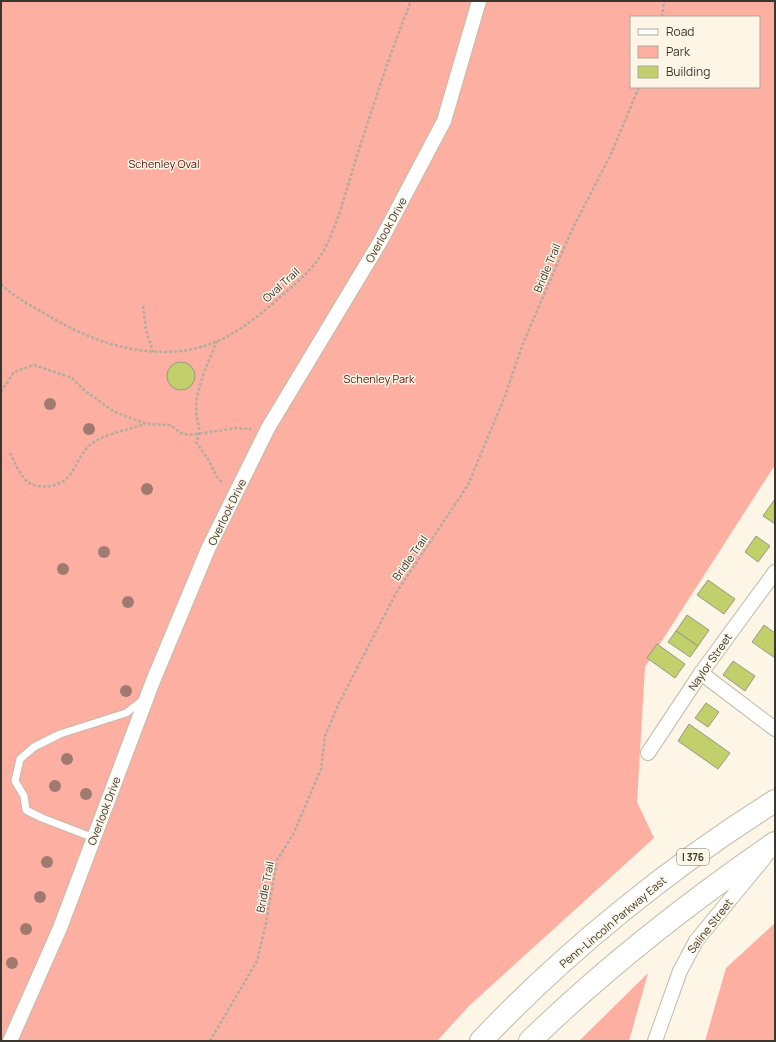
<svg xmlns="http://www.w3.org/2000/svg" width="776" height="1042" font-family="Manrope,sans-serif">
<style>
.green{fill:#fdafa2;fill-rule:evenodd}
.building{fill:#c2d06b;stroke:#959888}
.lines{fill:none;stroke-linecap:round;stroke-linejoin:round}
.lane-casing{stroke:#c2bbab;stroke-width:9}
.street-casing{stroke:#c2bbab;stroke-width:16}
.highway-casing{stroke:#c2bbab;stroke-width:24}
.path{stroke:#b2aca0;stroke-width:2.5;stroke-dasharray:3 2;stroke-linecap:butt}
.lane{stroke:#fff;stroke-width:7}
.street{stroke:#fff;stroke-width:14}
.highway{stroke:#fff;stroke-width:22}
.tree{fill:#a07a6f}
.labels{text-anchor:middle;stroke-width:3;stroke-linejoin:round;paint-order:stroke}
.shield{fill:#fdf6e6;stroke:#747067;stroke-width:1}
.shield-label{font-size:10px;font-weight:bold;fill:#393630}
.park-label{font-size:11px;fill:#53140d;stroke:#fdf6e6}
.street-label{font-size:11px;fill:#393630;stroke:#fdf6e6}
</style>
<rect width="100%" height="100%" fill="#fdf6e6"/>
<g class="green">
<path d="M1 1H775V465L645 667 637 802 654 838 469 1006 437 1041H1ZM631 17H759V87H631Z"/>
<path d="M775 923V1041H705L726 968Z"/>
<path d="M648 973 629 1041H579Z"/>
</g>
<g class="building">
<circle cx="181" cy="376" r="14"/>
<path d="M775 499V524L763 516Z"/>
<path d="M756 536 770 546 758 562 745 552Z"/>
<path d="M708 580 735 599 724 614 697 595Z"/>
<path d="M687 615 709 630 698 646 676 631Z"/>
<path d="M764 625 775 633V658L752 642Z"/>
<path d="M676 631 698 646 690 657 668 642Z"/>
<path d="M657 644 685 664 675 678 647 658Z"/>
<path d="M733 661 755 676 745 691 723 675Z"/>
<path d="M706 703 719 712 708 727 695 718Z"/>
<path d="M689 724 730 753 718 769 678 741Z"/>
</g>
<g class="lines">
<g class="lane-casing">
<path id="lane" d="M94 838 42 818 26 810 24 796 15 781 20 759 34 747 60 734 126 713 143 700"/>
</g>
<g class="street-casing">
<g id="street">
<path d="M701 673 775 729"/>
<path d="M648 753 701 673 775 572"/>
<path d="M10 1041 60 928 153 681 208 549 268 428 380 242 444 121 479 1"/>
<path d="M655 1041 680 971 696 941 765 857"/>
</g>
</g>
<g class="highway-casing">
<g id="highway">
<path d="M481 1041C564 953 672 865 775 801"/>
<path d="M530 1041C606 967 688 903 775 843"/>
</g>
</g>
<g class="path">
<path d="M662 17 664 1"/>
<path d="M1 284C15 298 32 306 49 316 98 346 162 365 218 341 240 331 260 315 278 299 296 283 317 267 327 244 340 217 347 187 356 159 373 106 390 53 411 1"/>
<path d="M143 306 146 330 153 352"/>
<path d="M217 341C209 360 196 388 196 409 196 423 203 428 196 442L208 459 217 477 223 483"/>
<path d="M1 392 14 372 34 365 72 378 84 390 113 411 146 424 170 425 181 433 190 435 237 428 251 429"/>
<path d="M10 453C15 462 20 476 28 482 39 490 59 487 68 477 77 467 80 453 91 444 106 433 128 430 145 424"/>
<path d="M210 1041 257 961 266 923 277 860 293 835 321 769 325 736 339 703 396 593 468 485 505 396 522 346 570 234 611 154 639 87"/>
</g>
<use href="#lane" class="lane"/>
<use href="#street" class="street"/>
<use href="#highway" class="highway"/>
</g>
<g class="tree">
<circle cx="50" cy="404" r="6"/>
<circle cx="89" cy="429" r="6"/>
<circle cx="147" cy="489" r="6"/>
<circle cx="104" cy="552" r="6"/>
<circle cx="63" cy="569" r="6"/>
<circle cx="128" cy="602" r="6"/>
<circle cx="126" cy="691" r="6"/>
<circle cx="67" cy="759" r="6"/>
<circle cx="55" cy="786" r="6"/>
<circle cx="86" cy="794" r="6"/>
<circle cx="47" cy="862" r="6"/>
<circle cx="40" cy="897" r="6"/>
<circle cx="26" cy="929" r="6"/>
<circle cx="12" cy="963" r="6"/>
</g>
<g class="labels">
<rect class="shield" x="677" y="849" width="32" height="16" rx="3"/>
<g class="shield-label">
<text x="693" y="861">I 376</text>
</g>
<g class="park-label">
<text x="164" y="168">Schenley Oval</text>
<text x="379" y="383">Schenley Park</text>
</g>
<g class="street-label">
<text transform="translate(386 230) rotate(-61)" y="4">Overlook Drive</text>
<text transform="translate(547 268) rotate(-67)" y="4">Bridle Trail</text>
<text transform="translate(281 285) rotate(-42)" y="4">Oval Trail</text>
<text transform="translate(227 512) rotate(-64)" y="4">Overlook Drive</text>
<text transform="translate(410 558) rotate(-55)" y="4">Bridle Trail</text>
<text transform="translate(710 662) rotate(-55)" y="4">Naylor Street</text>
<text transform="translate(104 811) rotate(-69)" y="4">Overlook Drive</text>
<text transform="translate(265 887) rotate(-79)" y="4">Bridle Trail</text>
<text transform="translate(613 922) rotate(-40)" y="4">Penn-Lincoln Parkway East</text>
<text transform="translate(710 926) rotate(-52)" y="4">Saline Street</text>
</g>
</g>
<rect width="776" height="1042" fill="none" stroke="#393630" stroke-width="4"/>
<rect x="630" y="16" width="130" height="72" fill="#fdf6e6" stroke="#afa99d"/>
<rect x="638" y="29" width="20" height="6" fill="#ffffff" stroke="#afa99d"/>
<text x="666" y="36" font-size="12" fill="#393630">Road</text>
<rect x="638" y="46" width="20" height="12" fill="#fdafa2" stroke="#afa99d"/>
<text x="666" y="56" font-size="12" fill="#393630">Park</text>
<rect x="638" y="66" width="20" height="12" fill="#c2d06b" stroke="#afa99d"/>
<text x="666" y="76" font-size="12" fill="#393630">Building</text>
</svg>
